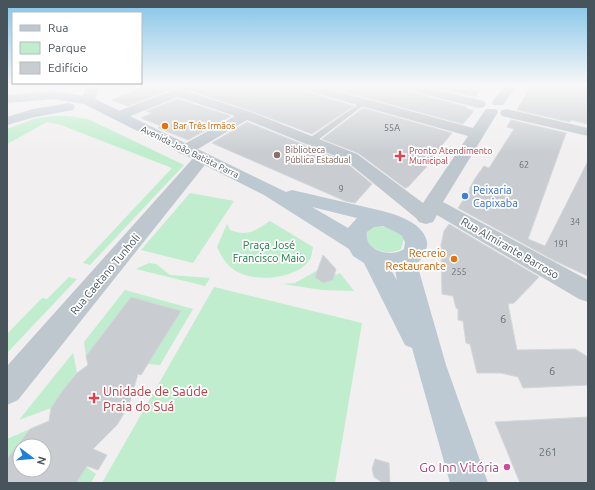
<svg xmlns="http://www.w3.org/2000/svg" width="595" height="490" font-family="Ubuntu,sans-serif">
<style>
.green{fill:#bfedcd}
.building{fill:#c9cdd1;stroke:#d3d6da;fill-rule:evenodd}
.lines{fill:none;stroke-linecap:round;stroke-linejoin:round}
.service{fill:#bec7cd;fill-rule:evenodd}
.minor{fill:#bec7cd;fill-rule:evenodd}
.secondary{fill:#bdc9d2;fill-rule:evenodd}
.food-dot{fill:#e8710a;stroke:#fff;stroke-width:1.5}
.education-dot{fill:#8d6e63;stroke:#fff;stroke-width:1.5}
.health-dot{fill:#e0444e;stroke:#fff;stroke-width:1.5}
.shop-dot{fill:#3f7fe0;stroke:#fff;stroke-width:1.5}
.hotel-dot{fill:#d1479c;stroke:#fff;stroke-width:1.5}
.labels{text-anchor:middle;stroke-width:3.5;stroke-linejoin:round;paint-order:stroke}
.far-food-label{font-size:9px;fill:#c56008;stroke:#fff;text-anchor:start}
.number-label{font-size:9px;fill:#687279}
.far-education-label{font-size:9px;fill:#785e54;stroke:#fff;text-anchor:start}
.far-health-label{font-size:9px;fill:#be3a42;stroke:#fff;text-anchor:start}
.far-street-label{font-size:9px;fill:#48545c;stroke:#fff}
.shop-label{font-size:11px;fill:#366cbe;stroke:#fff;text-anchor:start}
.park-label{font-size:11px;fill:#1a7b43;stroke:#fff}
.street-label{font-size:11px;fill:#48545c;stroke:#fff}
.food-label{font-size:11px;fill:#c56008;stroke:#fff;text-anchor:end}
.near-number-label{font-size:11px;fill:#687279}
.near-health-label{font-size:13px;fill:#be3a42;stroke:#fff;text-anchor:start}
.near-hotel-label{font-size:13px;fill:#b23c85;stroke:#fff;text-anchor:end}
</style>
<rect width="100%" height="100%" fill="#f1efef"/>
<g class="green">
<path d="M51 116H68L88 119 184 165 90 265 83 263 172 168 61 125 47 122 7 144V129L34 119Z"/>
<path d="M190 193 234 201 193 263 141 250Z"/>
<path d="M270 221 313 247C312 251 312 256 310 259 298 279 255 283 236 271 226 265 222 257 217 247L227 224 230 230C247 237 255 231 270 221Z"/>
<path d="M373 226C387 226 395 228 404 238L401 249C389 255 381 252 369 246L365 235Z"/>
<path d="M149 263 156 264 170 275 210 278 205 286 136 269Z"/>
<path d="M318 270 333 271 336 275 340 273 354 291 322 290 283 284 295 283Z"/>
<path d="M69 277 77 279 7 353V334L42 298 47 299Z"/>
<path d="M214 287 362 323 335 483H102Z"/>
<path d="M125 290 193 309 160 365 147 364 180 311 131 297 86 356 84 342Z"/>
<path d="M73 353 77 373 63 390 51 408 19 420Z"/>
<path d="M30 429 7 459V439Z"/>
<path d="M86 467 96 474 91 483H76Z"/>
</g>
<g class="building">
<path d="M147 85H183L128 106 112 100Z"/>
<path d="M198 85H294L297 89 354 106 312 134 251 111 194 92 199 88Z"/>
<path d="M319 85H397L400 89 467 107 466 108 474 111 463 124Z"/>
<path d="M422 85H485L475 97Z"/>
<path d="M531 85H588V124L571 120 570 122 517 110Z"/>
<path d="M178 99 231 116 188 140 158 128 161 126 141 118 152 113 146 111Z"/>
<path d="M363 108 452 133 429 161 431 162 408 187 405 188 358 153 322 139Z"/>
<path d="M511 120 566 133 528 239 545 246 588 161V276L555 261 458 208 470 190 469 189 476 177 484 166 489 168 514 129 507 127Z"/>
<path d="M247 122 344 161 372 184 355 203 345 201 212 143Z"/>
<path d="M449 224 539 277 514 303 508 304 517 350 575 349 588 357V385L523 388 518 377 501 373H477L470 344 466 343 463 321 458 320V309L456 308 453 296 442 294 441 245 444 231Z"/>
<path d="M323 255 336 269 333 280 323 283 315 277Z"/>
<path d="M131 297 181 311 141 375 138 374 129 405 117 425 93 449 107 455 98 470 87 466 76 483H7V459L30 429 49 421 51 408 63 390 77 373 88 365 86 356ZM20 446H44V470H20Z"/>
<path d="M588 417V483H520L495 422Z"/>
<path d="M375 459 389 463 390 483H383L374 477 372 469Z"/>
</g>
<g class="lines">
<path class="service" d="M363 101 368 102 314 143H308V139Z"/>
<g class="minor">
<path d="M187 85H196L198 87 196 90 189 92 251 112 357 154 423 203 468 136 297 88 295 85H314L473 128 486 109H496L498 112 443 202 588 280V302L579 299 437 215 433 222 426 224 419 222 416 218 345 160 247 120 191 153 185 155 179 153 177 150 179 147 235 116 178 97 123 119 118 120 113 119 111 116 113 113Z"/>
<path d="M398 85H417L484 101 486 104 484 107 479 108 400 88Z"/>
<path d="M505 85H517L503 105H493L492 102Z"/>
<path d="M507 109 588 128V136L502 116 500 113 502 110Z"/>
<path d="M202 153 208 155 210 158 208 161 18 400 7 405V366L196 155Z"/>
</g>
<g class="secondary">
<path d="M88 85H100L95 99 286 192 292 190C315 195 338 201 361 206 378 210 396 213 411 222 420 227 432 240 425 251 423 256 421 260 417 264L446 365 488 483H450L412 348 405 345 364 263 353 256 349 249 264 195 84 104 54 99 7 103 8 95 54 91 83 96ZM312 207 357 218 348 228ZM383 226 396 232 402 236 405 242 404 249C391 258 363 251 367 232L374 227ZM391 270H395L397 280Z"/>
<path d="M68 103 73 104 75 107 73 110 35 117 7 125V117L33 109Z"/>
</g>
</g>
<linearGradient id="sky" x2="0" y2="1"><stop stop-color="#83c4e8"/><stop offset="0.56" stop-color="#f9f8f8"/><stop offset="1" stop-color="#f9f8f8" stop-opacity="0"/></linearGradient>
<rect width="595" height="153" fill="url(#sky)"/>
<g class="food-dot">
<circle cx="165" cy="126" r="4"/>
<circle cx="454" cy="259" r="4"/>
</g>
<circle class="education-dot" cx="277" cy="155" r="4"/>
<g class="health-dot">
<path d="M398 150h4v4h4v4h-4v4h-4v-4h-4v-4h4z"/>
<path d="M92 392h4v4h4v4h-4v4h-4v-4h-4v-4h4z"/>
</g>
<circle class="shop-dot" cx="465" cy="196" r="4"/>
<circle class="hotel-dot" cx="507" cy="467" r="4"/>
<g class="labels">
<g class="far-food-label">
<text x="173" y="129">Bar Três Irmãos</text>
</g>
<g class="number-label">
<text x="392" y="131">55A</text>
<text x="524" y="168">62</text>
<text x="341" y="192">9</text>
<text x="575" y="225">34</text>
<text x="561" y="247">191</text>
<text x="459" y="275">255</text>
</g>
<g class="far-education-label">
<text x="285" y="153">Biblioteca<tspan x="285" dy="10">Pública Estadual</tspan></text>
</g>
<g class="far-health-label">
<text x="409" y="154">Pronto Atendimento<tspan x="409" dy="10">Municipal</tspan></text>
</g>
<g class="far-street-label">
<text transform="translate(190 152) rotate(26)" y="3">Avenida João Batista Parra</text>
</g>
<g class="shop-label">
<text x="473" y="194">Peixaria<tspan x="473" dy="13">Capixaba</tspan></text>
</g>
<g class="park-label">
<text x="269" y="249">Praça José<tspan x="269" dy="13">Francisco Maio</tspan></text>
</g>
<g class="street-label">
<text transform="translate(510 248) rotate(30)" y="4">Rua Almirante Barroso</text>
<text transform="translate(105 274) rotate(-50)" y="4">Rua Caetano Tunholi</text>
</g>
<g class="food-label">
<text x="446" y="257">Recreio<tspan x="446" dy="13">Restaurante</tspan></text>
</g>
<g class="near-number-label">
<text x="503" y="323">6</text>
<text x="552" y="375">6</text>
<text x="548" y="456">261</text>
</g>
<g class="near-health-label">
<text x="103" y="396">Unidade de Saúde<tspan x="103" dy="15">Praia do Suá</tspan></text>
</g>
<g class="near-hotel-label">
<text x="499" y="472">Go Inn Vitória</text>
</g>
</g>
<rect width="595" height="490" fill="none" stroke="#48545c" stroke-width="16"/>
<rect x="12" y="12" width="130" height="72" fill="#ffffff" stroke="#b6bbbe"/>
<rect x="20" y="25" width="20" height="6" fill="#bdc9d2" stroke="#b6bbbe"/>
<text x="48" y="32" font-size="12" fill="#48545c">Rua</text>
<rect x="20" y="42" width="20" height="12" fill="#bfedcd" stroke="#b6bbbe"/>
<text x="48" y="52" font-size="12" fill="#48545c">Parque</text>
<rect x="20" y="62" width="20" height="12" fill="#c9cdd1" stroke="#b6bbbe"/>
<text x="48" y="72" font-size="12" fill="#48545c">Edifício</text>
<g transform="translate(32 458) rotate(106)"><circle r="19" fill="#ffffff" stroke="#b6bbbe"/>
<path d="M0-3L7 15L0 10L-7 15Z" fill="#1f80db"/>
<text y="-6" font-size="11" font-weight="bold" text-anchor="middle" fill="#48545c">N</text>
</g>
</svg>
